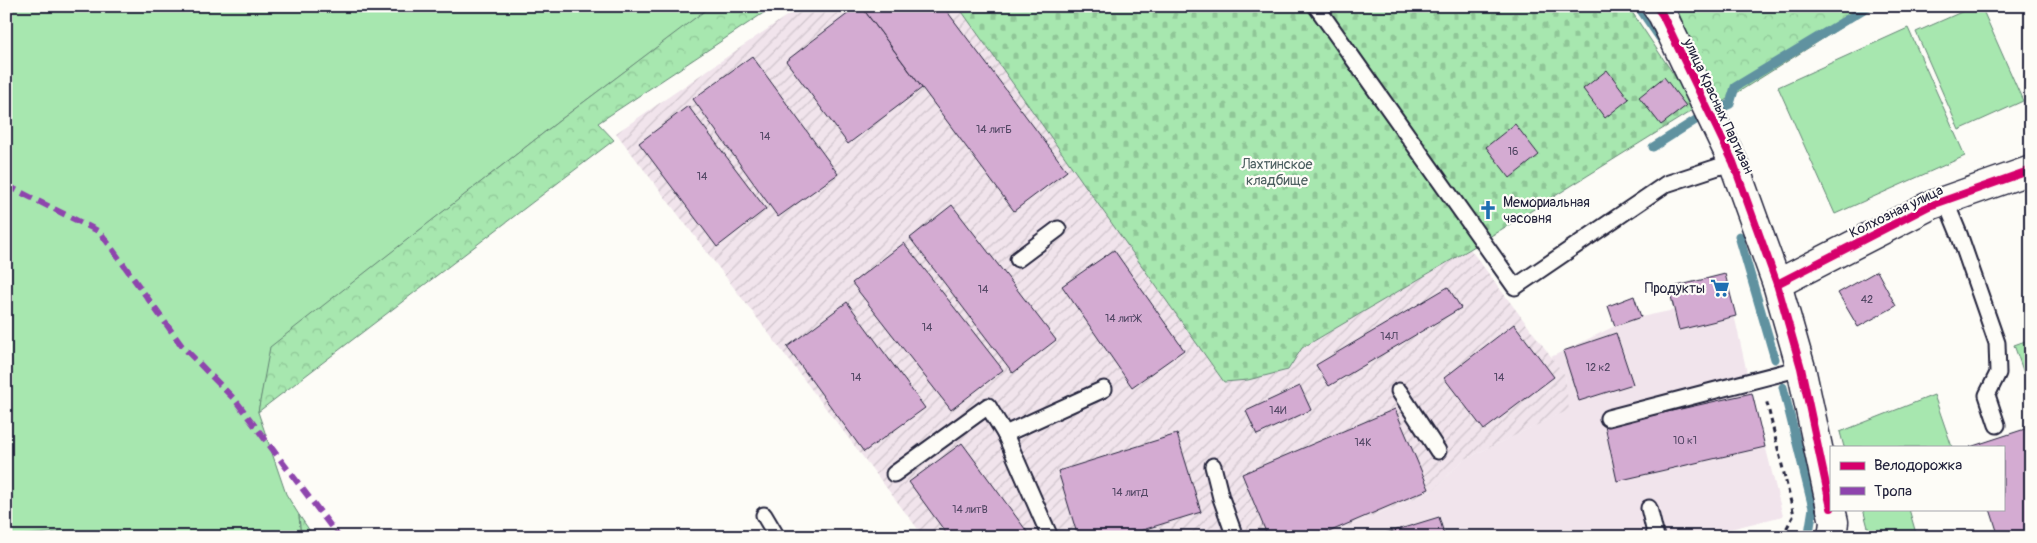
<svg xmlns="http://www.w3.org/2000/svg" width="2037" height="543" font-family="Pangolin,sans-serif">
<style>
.built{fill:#f1e4ec}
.industrial{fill:url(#industrial-furrows)}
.grass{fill:#a7e7af;stroke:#648475}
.forest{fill:url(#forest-crowns);stroke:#648475}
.cemetery{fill:url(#cemetery-stones);stroke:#648475}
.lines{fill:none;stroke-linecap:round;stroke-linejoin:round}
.stream{stroke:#6192a0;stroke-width:9}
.building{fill:#d4abd2;stroke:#22223b}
.lane-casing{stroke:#22223b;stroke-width:19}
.street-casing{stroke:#22223b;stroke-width:31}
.path{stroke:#22223b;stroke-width:3;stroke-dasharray:5 4;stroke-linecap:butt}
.lane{stroke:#fdfcf7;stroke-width:15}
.street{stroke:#fdfcf7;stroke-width:28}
.quiet{stroke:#8e44ad;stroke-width:6;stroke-dasharray:12 6;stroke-linecap:butt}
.cycleway-casing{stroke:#fdfcf7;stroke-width:11}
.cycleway{stroke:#d6006c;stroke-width:8}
.labels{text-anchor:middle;stroke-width:4.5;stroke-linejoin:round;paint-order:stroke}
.number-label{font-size:11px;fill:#4e4461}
.street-label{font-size:14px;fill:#22223b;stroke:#fdfcf7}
.park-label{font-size:14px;fill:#4a5d5e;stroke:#fdfcf7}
.poi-label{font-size:14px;fill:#22223b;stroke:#fdfcf7;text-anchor:start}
</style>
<defs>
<pattern id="industrial-furrows" width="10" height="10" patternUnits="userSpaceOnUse" patternTransform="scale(1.25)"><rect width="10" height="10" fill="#f1e4ec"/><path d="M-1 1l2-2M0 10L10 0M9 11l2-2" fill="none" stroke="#cec3cb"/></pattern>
<pattern id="forest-crowns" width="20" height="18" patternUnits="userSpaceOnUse" patternTransform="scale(1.25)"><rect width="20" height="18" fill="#a7e7af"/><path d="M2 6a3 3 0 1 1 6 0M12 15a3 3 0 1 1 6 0" fill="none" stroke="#8fc697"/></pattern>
<pattern id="cemetery-stones" width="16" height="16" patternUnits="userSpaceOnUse" patternTransform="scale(1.25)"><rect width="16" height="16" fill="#a7e7af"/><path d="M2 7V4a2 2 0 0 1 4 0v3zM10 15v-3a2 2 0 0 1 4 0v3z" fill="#8fc697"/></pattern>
</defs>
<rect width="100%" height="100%" fill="#fdfcf7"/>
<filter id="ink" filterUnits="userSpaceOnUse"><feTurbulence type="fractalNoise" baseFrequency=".02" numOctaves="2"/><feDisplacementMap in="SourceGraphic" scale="10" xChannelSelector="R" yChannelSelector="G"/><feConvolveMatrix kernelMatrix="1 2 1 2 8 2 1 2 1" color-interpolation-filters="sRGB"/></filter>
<g filter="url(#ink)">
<path class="built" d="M1725 274 1749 382 1783 516 1698 537H1323L1434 490 1463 460 1568 410 1565 375 1551 357 1615 326 1641 317 1674 310 1669 288Z"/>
<path class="industrial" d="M801 6H958L1224 382 1288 370 1302 348 1470 249 1565 375 1569 410 1463 460 1434 490 1323 537H924L616 133Z"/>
<g class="grass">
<path d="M6 6H706L708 9 564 117 271 347 258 412 286 494 299 515 301 537H61L59 532 6 537Z"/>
<path d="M1975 6H1981L2023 101 1959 130 1916 32Z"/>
<path d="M1908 28 1965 156 1835 214 1778 87Z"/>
<path d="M2031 339V393L2014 345Z"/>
<path d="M1934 395 1952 447H1844L1840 432Z"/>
<path d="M1863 509H1909L1917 537H1873L1870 535Z"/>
</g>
<g class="forest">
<path d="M706 6H774L598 123 614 140 258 412 270 347 564 117 707 9Z"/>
<path d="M1676 6H1875L1716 106Z"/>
<path d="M299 515 314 537H301Z"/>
</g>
<path class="cemetery" d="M958 6H1628L1696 108 1470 249 1302 348 1288 370 1248 380 1224 382Z"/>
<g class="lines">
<g class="stream">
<path d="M1638 6 1660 38"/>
<path d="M1723 107 1730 104 1735 87 1869 6"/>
<path d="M1653 147 1702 116 1701 112"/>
<path d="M1739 236 1775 359"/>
<path d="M1783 387 1813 508 1809 533"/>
</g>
</g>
<g class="building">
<path d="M858 6H861L922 88 848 144 786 61Z"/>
<path d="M861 6H943L1067 171 1014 211Z"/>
<path d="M752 56 838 174 778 217 693 99Z"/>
<path d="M1607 70 1629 99 1605 118 1583 89Z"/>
<path d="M1664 77 1686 106 1661 125 1639 97Z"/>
<path d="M688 106 766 209 717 247 639 143Z"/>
<path d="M1515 124 1539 155 1510 178 1486 147Z"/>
<path d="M952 205 1056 340 1013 373 910 238Z"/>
<path d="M904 243 1003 370 951 410 852 283Z"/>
<path d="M1114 250 1184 350 1132 387 1062 286Z"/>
<path d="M1877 271 1896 306 1858 327 1838 293Z"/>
<path d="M1725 274 1736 316 1679 330 1669 288Z"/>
<path d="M1448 287 1461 308 1329 386 1316 365Z"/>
<path d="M1634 296 1641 317 1615 326 1608 306Z"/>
<path d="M847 302 925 408 864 452 787 347Z"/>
<path d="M1514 324 1554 377 1484 430 1444 378Z"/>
<path d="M1616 333 1633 384 1579 401 1563 351Z"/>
<path d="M1300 386 1311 410 1257 435 1246 411Z"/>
<path d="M1752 393 1765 447 1617 481 1605 426Z"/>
<path d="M1395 409 1429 489 1317 537H1268L1242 474Z"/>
<path d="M2031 427V537H1999L1990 509H2003V447H1970Z"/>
<path d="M1177 434 1201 512 1120 537H1078L1058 471Z"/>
<path d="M962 443 1031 537H949L909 482Z"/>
<path d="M1439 517 1445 537H1374Z"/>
</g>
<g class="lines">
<g class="lane-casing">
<g id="lane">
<path d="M1316 6 1515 287 1666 184 1733 162"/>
<path d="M1945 200 1959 234 1997 343 1998 373 1987 395 1997 425"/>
<path d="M1018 259 1058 229"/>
<path d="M1399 391 1438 451"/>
<path d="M1608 418 1801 368"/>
<path d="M1213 466 1221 498 1235 537"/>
<path d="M894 474 988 406 1005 434"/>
<path d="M1649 508 1656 537"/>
<path d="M764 515 777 537"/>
<path d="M1050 537 1005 434 1104 389"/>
</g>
</g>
<g class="street-casing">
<g id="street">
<path d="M1656 6 1662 14 1733 162 1777 284 1801 368 1831 508"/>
<path d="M1777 284 1929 206 2031 170"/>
<path d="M1831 509 1834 522 1832 537"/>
</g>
</g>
<g class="path">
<path d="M1785 531 1790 537"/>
<path d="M1762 537 1785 531 1794 515 1766 399"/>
</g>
<use href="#lane" class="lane"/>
<use href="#street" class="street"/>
<path class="quiet" d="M6 185 100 232 182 346 236 401 339 537"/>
<g class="cycleway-casing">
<g id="cycleway">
<path d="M1656 6 1662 14 1733 162 1777 284 1801 368 1831 508"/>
<path d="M1777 284 1929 206 2031 170"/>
</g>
</g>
<use href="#cycleway" class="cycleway"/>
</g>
</g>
<defs>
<g id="church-bare" transform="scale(1.5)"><path d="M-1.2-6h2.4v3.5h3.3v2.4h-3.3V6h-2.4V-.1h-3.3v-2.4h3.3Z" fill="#1f6fb2" stroke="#fdfcf7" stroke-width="2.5" paint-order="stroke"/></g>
<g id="supermarket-bare" transform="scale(1.5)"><path d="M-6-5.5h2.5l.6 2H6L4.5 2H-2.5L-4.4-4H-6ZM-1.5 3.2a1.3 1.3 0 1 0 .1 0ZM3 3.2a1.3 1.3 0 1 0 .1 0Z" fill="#1f6fb2" stroke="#fdfcf7" stroke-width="2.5" paint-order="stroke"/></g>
</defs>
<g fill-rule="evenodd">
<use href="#church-bare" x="1488" y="210"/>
<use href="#supermarket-bare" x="1720" y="288"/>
</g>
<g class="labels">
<g class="number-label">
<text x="994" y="133">14 литБ</text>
<text x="765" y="140">14</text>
<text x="1513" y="155">16</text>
<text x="702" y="180">14</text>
<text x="983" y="293">14</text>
<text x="1867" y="303">42</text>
<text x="1123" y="322">14 литЖ</text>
<text x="927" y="331">14</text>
<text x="1389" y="340">14Л</text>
<text x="1598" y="371">12 к2</text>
<text x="856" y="381">14</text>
<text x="1499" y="381">14</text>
<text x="1278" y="414">14И</text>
<text x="1685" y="444">10 к1</text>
<text x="1363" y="446">14К</text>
<text x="1130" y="496">14 литД</text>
<text x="970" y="513">14 литВ</text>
</g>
<g class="street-label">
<text transform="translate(1719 106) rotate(65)" y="5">улица Красных Партизан</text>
<text transform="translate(1896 211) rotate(-26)" y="5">Колхозная улица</text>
</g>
<g class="park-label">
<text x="1277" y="169">Лахтинское<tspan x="1277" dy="16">кладбище</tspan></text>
</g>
<g class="poi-label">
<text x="1503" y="207">Мемориальная<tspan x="1503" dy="16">часовня</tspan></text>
<text x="1705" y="293" text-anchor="end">Продукты</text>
</g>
</g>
<rect width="2037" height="543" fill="none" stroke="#fdfcf7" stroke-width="25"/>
<rect x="12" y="12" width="2012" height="518" fill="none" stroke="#22223b" stroke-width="2" filter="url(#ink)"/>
<rect x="1830" y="446" width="175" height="65" fill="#fdfcf7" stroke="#a5a5ac"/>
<rect x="1840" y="462" width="25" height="8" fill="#d6006c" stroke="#a5a5ac"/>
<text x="1874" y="470" font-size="15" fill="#22223b">Велодорожка</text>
<rect x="1840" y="487" width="25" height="8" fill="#8e44ad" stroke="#a5a5ac"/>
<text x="1874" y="496" font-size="15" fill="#22223b">Тропа</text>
</svg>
